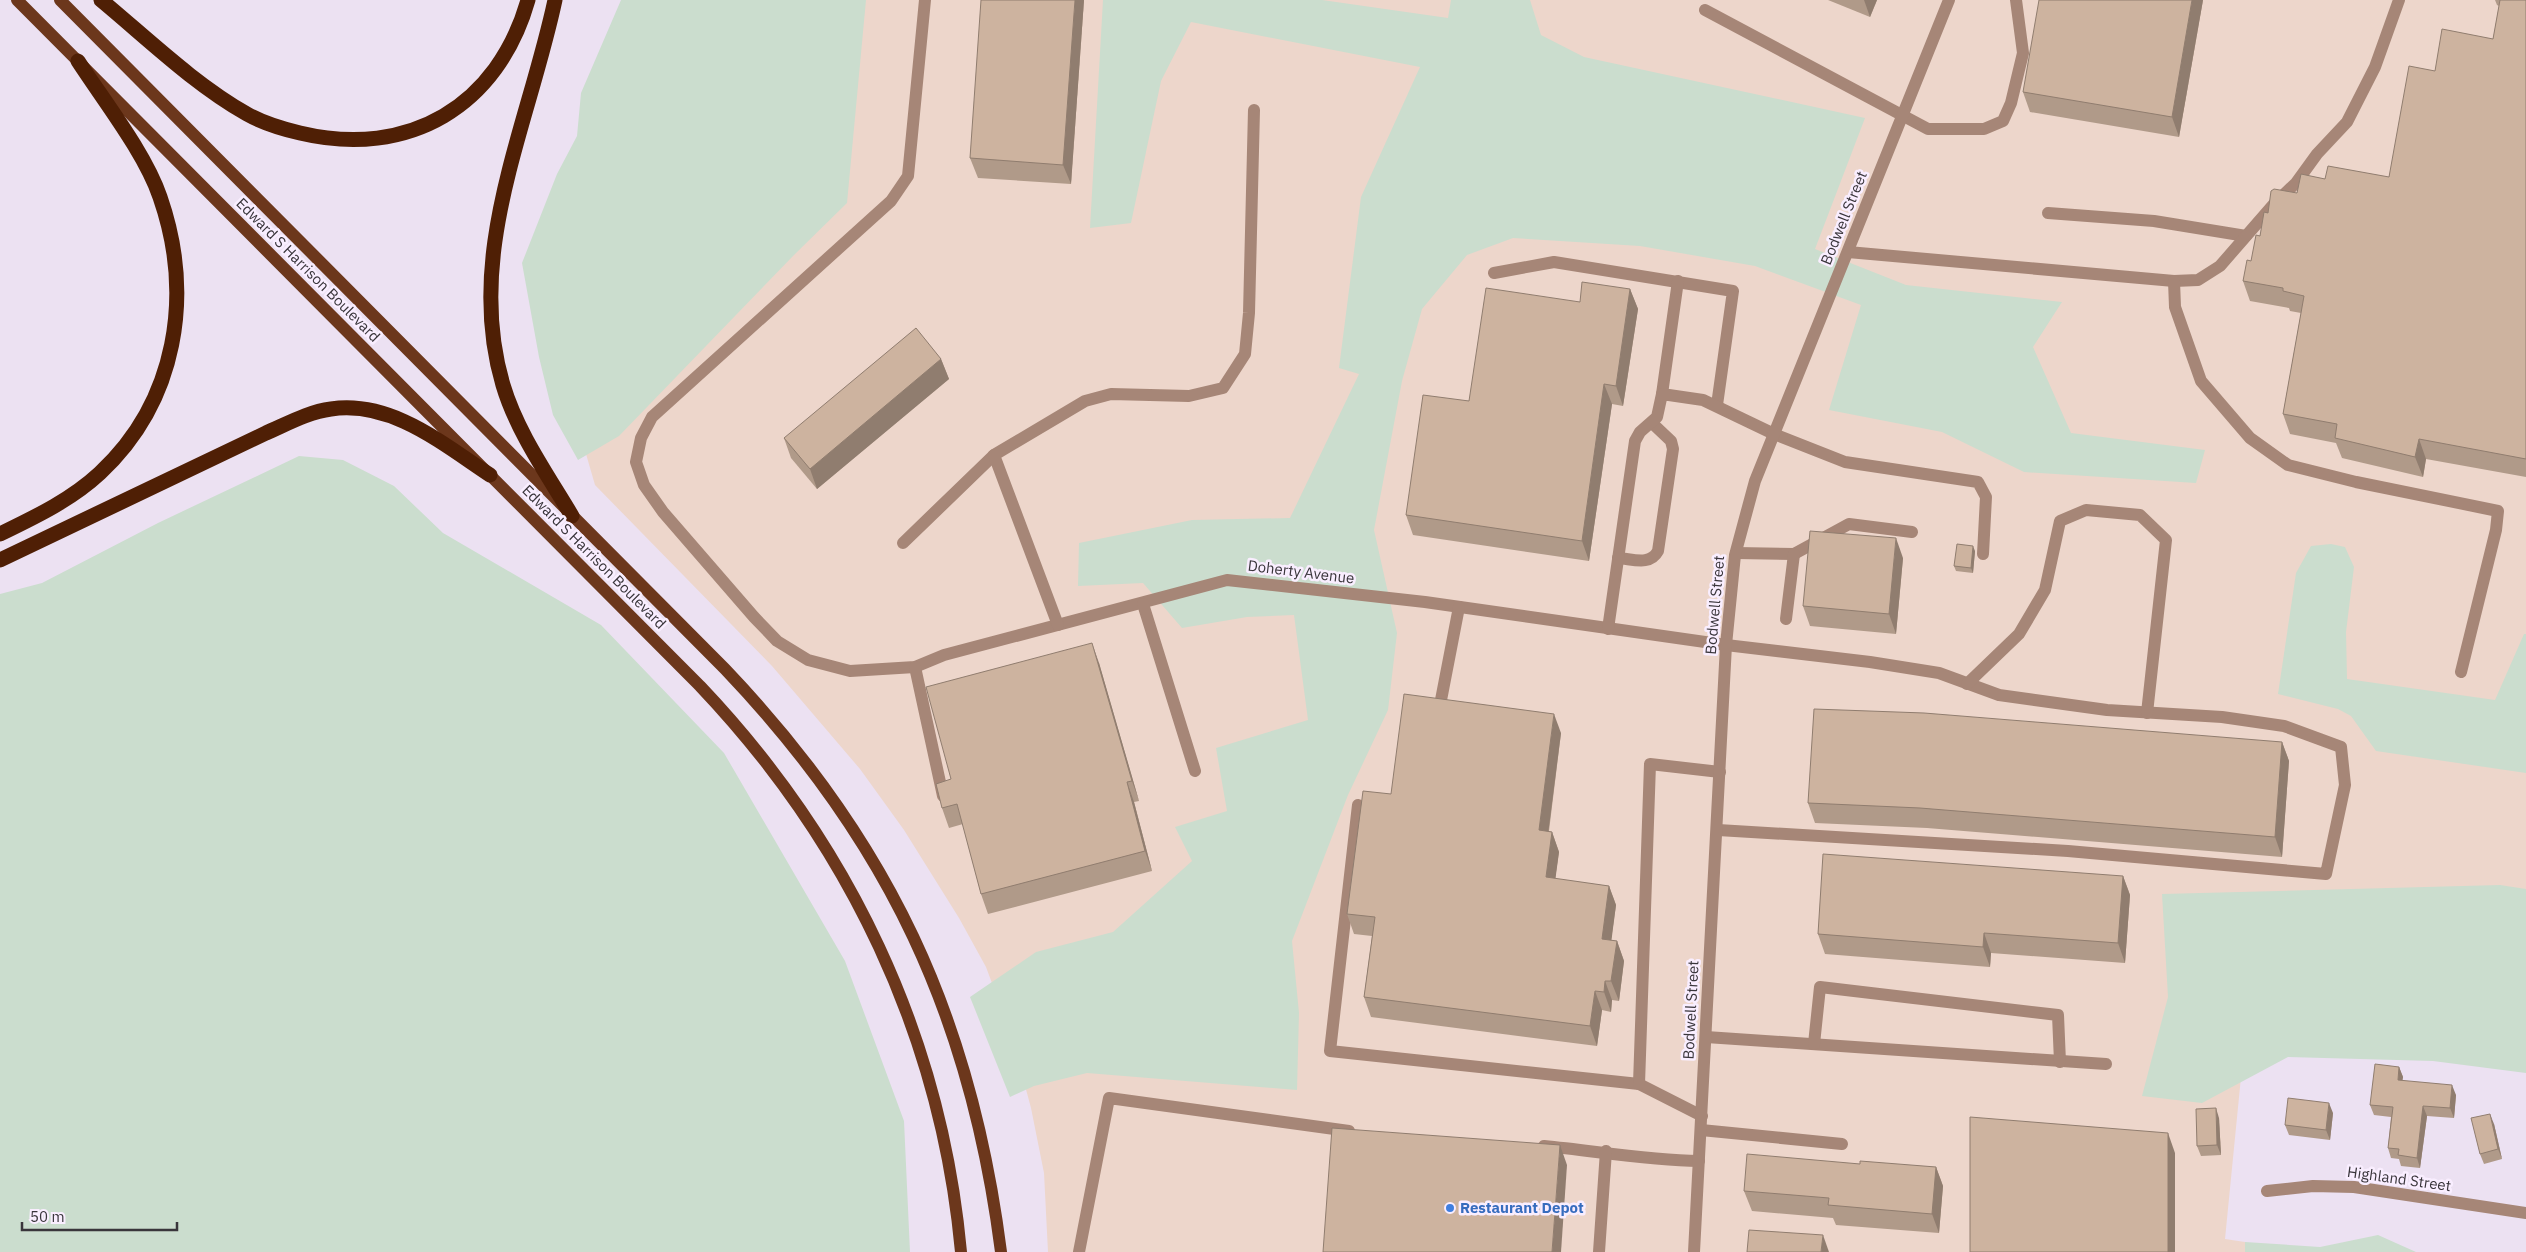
<svg xmlns="http://www.w3.org/2000/svg" width="2526" height="1252" font-family="'IBM Plex Sans',sans-serif">
<style>
.industrial{fill:#edd6cb}
.green{fill:#cbddce}
.lines{fill:none;stroke-linecap:round;stroke-linejoin:round}
.minor{stroke:#a68677;stroke-width:12}
.major{stroke:#6c371c;stroke-width:12}
.highway{stroke:#4f1f05;stroke-width:15}
.wall{fill:#b09a89}
.shaded-wall{fill:#907d6f}
.building{fill:#cdb39f;stroke:#907d6f}
.shop-dot{fill:#3f7fe0;stroke:#f9eeff;stroke-width:2}
.labels{text-anchor:middle;stroke-width:5;stroke-linejoin:round;paint-order:stroke}
.street-label{font-size:15px;fill:#39353b;stroke:#f9eeff}
.shop-label{font-size:15px;font-weight:bold;fill:#366cbe;stroke:#f9eeff;text-anchor:start}
</style>
<rect width="100%" height="100%" fill="#ece1f2"/>
<path class="industrial" d="M775 0H2526V937L2257 915 2225 1239 2245 1242V1252H1048L1044 1173 1031 1108 1012 1037 986 967 959 918 904 830 860 769 772 666 595 485 540 295Z"/>
<g class="green">
<path d="M621 0H866L847 203 794 255 619 436 578 460 553 415 539 357 522 263 557 174 577 136 581 93Z"/>
<path d="M1103 0H1322L1448 18 1451 0H1530L1541 35 1584 57 1865 118 1815 249 1906 285 2062 302 2033 347 2071 433 2205 450 2196 483 2024 472 1942 432 1829 410 1861 305 1755 266 1640 246 1513 238 1467 255 1422 309 1402 381 1374 530 1397 633 1388 710 1348 795 1292 941 1299 1013 1297 1090 1087 1073 1034 1086 1010 1097 970 997 1036 952 1113 932 1192 861 1175 827 1227 811 1216 748 1308 720 1294 615 1247 617 1182 628 1143 583 1078 586 1079 543 1192 520 1290 518 1359 374 1339 368 1361 197 1420 67 1191 22 1161 81 1131 223 1090 228Z"/>
<path d="M299 456 343 460 394 486 443 533 601 625 724 753 845 961 904 1121 910 1252H0V594L42 583 158 523Z"/>
<path d="M2331 544 2345 547 2354 567 2346 632 2347 679 2495 700 2524 634H2526V773L2376 751 2351 716 2338 709 2278 694 2296 573 2311 546Z"/>
<path d="M2500 885 2526 889V1073L2433 1061 2288 1057 2202 1103 2142 1096 2168 997 2162 894Z"/>
<path d="M2378 1235 2416 1252H2245V1242L2320 1247Z"/>
</g>
<g class="lines">
<g class="minor">
<path d="M925 0 908 176 891 201 652 417 641 438 636 462 644 485 663 512 754 617 777 641 808 660 850 671 915 667 944 655 1227 580 1425 602 1726 645 1870 662 1939 673 1999 695 2107 710 2222 717 2284 726 2341 747 2345 785 2326 874 2068 851 1718 830"/>
<path d="M1705 10 1928 129H1984L2003 121 2011 103 2023 53 2016 0"/>
<path d="M2048 213 2154 221 2246 236"/>
<path d="M1848 252 2174 281 2198 280 2220 266 2274 204 2296 183 2317 154 2347 122 2375 67 2399 0"/>
<path d="M1494 273 1554 262 1733 291 1717 405"/>
<path d="M2174 281 2175 307 2201 381 2250 438 2288 465 2356 482 2498 511 2496 530 2461 672"/>
<path d="M1662 394 1678 281"/>
<path d="M903 543 994 455"/>
<path d="M1736 553 1794 554 1849 524 1912 532"/>
<path d="M1618 558C1633 559 1650 566 1658 551L1673 449 1671 441 1652 423"/>
<path d="M1143 604 1195 771"/>
<path d="M1786 619 1794 554"/>
<path d="M1058 625 994 455 1085 401 1111 394 1189 396 1223 388 1245 354 1249 313 1254 110"/>
<path d="M1608 629 1635 441 1640 432 1657 417 1662 394 1703 400 1774 434 1845 462 1978 482 1986 497 1983 554"/>
<path d="M915 667 943 796"/>
<path d="M1967 684 2019 634 2045 590 2060 521 2086 510 2140 515 2166 540 2147 713"/>
<path d="M1441 700 1459 607"/>
<path d="M1358 805 1330 1051 1639 1084 1702 1116"/>
<path d="M1706 1037 2106 1064"/>
<path d="M1814 1044 1820 987 2058 1015 2060 1062"/>
<path d="M1639 1084 1650 764 1720 772"/>
<path d="M1701 1130 1842 1144"/>
<path d="M1544 1146C1596 1151 1647 1160 1699 1161"/>
<path d="M2267 1191 2313 1186 2354 1187 2526 1213"/>
<path d="M1079 1252 1109 1098 1349 1131"/>
<path d="M1599 1252 1606 1151"/>
<path d="M1694 1252 1726 645 1735 555 1755 481 1949 0"/>
</g>
<g class="major">
<path d="M17 0 700 686C849 843 941 1035 961 1252"/>
<path d="M60 0 725 669C889 841 971 1017 1001 1252"/>
</g>
<g class="highway">
<path d="M101 0C148 39 194 84 247 114 263 123 283 129 300 133 409 159 498 106 528 0"/>
<path d="M555 0C528 127 464 254 503 385 517 432 547 474 572 516"/>
<path d="M0 534C35 517 71 500 100 473 177 401 194 295 160 197 145 153 104 101 78 61"/>
<path d="M0 560 266 433C287 424 308 412 331 409 391 400 443 444 490 475"/>
</g>
</g>
<g class="wall">
<path d="M1084 0 1071 184 978 178 970 158Z"/>
<path d="M1828 0H1877L1870 17Z"/>
<path d="M2203 0 2179 137 2030 112 2023 92Z"/>
<path d="M2495 0H2526V477L2426 459 2423 477 2342 458 2336 443 2290 434 2283 414 2301 313 2290 311 2289 308 2250 301 2243 281 2251 261 2268 213 2297 193 2325 179 2389 177 2435 71 2493 39 2499 6 2497 5Z"/>
<path d="M1630 289 1638 309 1623 406 1612 404 1589 561 1413 535 1406 515 1469 401 1580 302Z"/>
<path d="M941 359 949 379 817 489 791 458 784 438Z"/>
<path d="M1975 551 1973 573 1956 571 1954 566Z"/>
<path d="M1903 558 1896 634 1810 626 1803 606Z"/>
<path d="M1099 663 1139 801 1134 802 1152 871 988 914 981 894 963 824 949 828 942 808 951 779Z"/>
<path d="M1561 733 1549 831 1552 832 1559 852 1555 879 1609 886 1616 905 1611 940 1617 941 1624 961 1619 1001 1612 1000 1611 1012 1602 1010 1597 1046 1371 1017 1364 997 1372 936 1354 934 1347 914 1391 794Z"/>
<path d="M2282 742 2289 761 2282 857 1927 828 1815 823 1808 803Z"/>
<path d="M2123 876 2130 895 2125 963 1991 953 1990 967 1825 954 1818 934Z"/>
<path d="M2399 1067 2403 1077 2402 1080 2456 1095 2454 1118 2427 1116 2420 1168 2401 1166 2399 1159 2391 1158 2388 1148 2391 1117 2374 1115 2370 1105Z"/>
<path d="M2333 1113 2330 1140 2289 1135 2285 1125Z"/>
<path d="M2219 1118 2221 1155 2201 1156 2197 1146Z"/>
<path d="M2494 1124 2502 1159 2484 1164 2480 1154Z"/>
<path d="M1860 1164 1936 1167 1943 1186 1939 1233 1836 1225 1833 1218 1752 1211 1744 1191Z"/>
</g>
<g class="shaded-wall">
<path d="M1075 0H1084L1071 184 1063 165Z"/>
<path d="M1864 0H1877L1870 17Z"/>
<path d="M2192 0H2203L2179 137 2172 117Z"/>
<path d="M1630 289 1638 309 1623 406 1616 386Z"/>
<path d="M941 359 949 379 817 489 810 469Z"/>
<path d="M1604 384 1612 404 1589 561 1582 541Z"/>
<path d="M2419 439 2426 459 2423 477 2415 457Z"/>
<path d="M1896 538 1903 558 1896 634 1889 614Z"/>
<path d="M1973 546 1975 551 1973 573 1971 568Z"/>
<path d="M1092 643 1099 663 1139 801 1132 781Z"/>
<path d="M1554 714 1561 733 1546 850 1539 830Z"/>
<path d="M2282 742 2289 761 2282 857 2275 837Z"/>
<path d="M1127 782 1134 802 1152 871 1145 851Z"/>
<path d="M1552 832 1559 852 1553 897 1546 877Z"/>
<path d="M2123 876 2130 895 2125 963 2118 943Z"/>
<path d="M1609 886 1616 905 1609 959 1602 939Z"/>
<path d="M1984 933 1991 953 1990 967 1983 947Z"/>
<path d="M1617 941 1624 961 1619 1001 1611 981Z"/>
<path d="M1605 981 1612 1000 1611 1012 1604 992Z"/>
<path d="M1595 991 1602 1010 1597 1046 1590 1026Z"/>
<path d="M2399 1067 2403 1077 2401 1090 2398 1080Z"/>
<path d="M2452 1085 2456 1095 2454 1118 2450 1108Z"/>
<path d="M2329 1103 2333 1113 2330 1140 2326 1130Z"/>
<path d="M2423 1106 2427 1116 2420 1168 2417 1158Z"/>
<path d="M2216 1108 2219 1118 2221 1155 2217 1145Z"/>
<path d="M2490 1114 2494 1124 2502 1159 2498 1149Z"/>
<path d="M2168 1133 2175 1153V1252H2168Z"/>
<path d="M1560 1145 1567 1165 1561 1252H1552Z"/>
<path d="M1936 1167 1943 1186 1939 1233 1932 1214Z"/>
<path d="M1823 1235 1829 1252H1821Z"/>
</g>
<g class="building">
<path d="M981 0H1075L1063 165 970 158Z"/>
<path d="M2039 0H2192L2172 117 2023 92Z"/>
<path d="M2500 0H2526V459L2419 439 2415 457 2335 438 2337 424 2283 414 2304 296 2283 291V288L2243 281 2247 260 2251 261 2256 235 2260 236 2264 212 2268 213 2271 191 2274 189 2297 193 2301 174 2325 179 2328 166 2389 177 2409 66 2435 71 2442 29 2493 39Z"/>
<path d="M1582 282 1630 289 1616 386 1604 384 1582 541 1406 515 1423 395 1469 401 1486 288 1580 302Z"/>
<path d="M916 328 941 359 810 469 784 438Z"/>
<path d="M1810 531 1896 538 1889 614 1803 606Z"/>
<path d="M1957 544 1973 546 1971 568 1954 566Z"/>
<path d="M1092 643 1132 781 1127 782 1145 851 981 894 957 804 942 808 936 784 951 779 926 687Z"/>
<path d="M1404 694 1554 714 1539 830 1552 832 1546 877 1609 886 1602 939 1617 941 1611 981H1605L1604 992 1595 991 1590 1026 1364 997 1375 917 1347 914 1363 791 1391 794Z"/>
<path d="M1814 709 1924 713 2282 742 2275 837 1920 808 1808 803Z"/>
<path d="M1823 854 2123 876 2118 943 1984 933 1983 947 1818 934Z"/>
<path d="M2375 1064 2399 1067 2398 1080 2452 1085 2450 1108 2423 1106 2417 1158 2398 1155 2399 1149 2388 1148 2393 1107 2370 1105Z"/>
<path d="M2288 1098 2329 1103 2326 1130 2285 1125Z"/>
<path d="M2216 1108 2217 1145 2197 1146 2196 1109Z"/>
<path d="M2490 1114 2498 1149 2480 1154 2471 1118Z"/>
<path d="M1970 1117 2168 1133V1252H1970Z"/>
<path d="M1332 1128 1560 1145 1552 1252H1323Z"/>
<path d="M1747 1154 1860 1164V1161L1936 1167 1932 1214 1828 1205 1829 1198 1744 1191Z"/>
<path d="M1749 1230 1823 1235 1821 1252H1747Z"/>
</g>
<circle class="shop-dot" cx="1450" cy="1208" r="5"/>
<g class="labels">
<g class="street-label">
<text transform="translate(1844 218) rotate(-68)" y="5">Bodwell Street</text>
<text transform="translate(308 270) rotate(45)" y="5">Edward S Harrison Boulevard</text>
<text transform="translate(594 557) rotate(45)" y="5">Edward S Harrison Boulevard</text>
<text transform="translate(1301 572) rotate(7)" y="5">Doherty Avenue</text>
<text transform="translate(1715 605) rotate(-85)" y="5">Bodwell Street</text>
<text transform="translate(1691 1010) rotate(-87)" y="5">Bodwell Street</text>
<text transform="translate(2399 1179) rotate(8)" y="5">Highland Street</text>
</g>
<g class="shop-label">
<text x="1460" y="1213">Restaurant Depot</text>
</g>
</g>
<path d="M22 1222v8h155v-8" fill="none" stroke="#39353b" stroke-width="2.5"/>
<text x="30" y="1222" font-size="15" fill="#39353b" stroke="#f9eeff" stroke-width="4" paint-order="stroke">50 m</text>
</svg>
